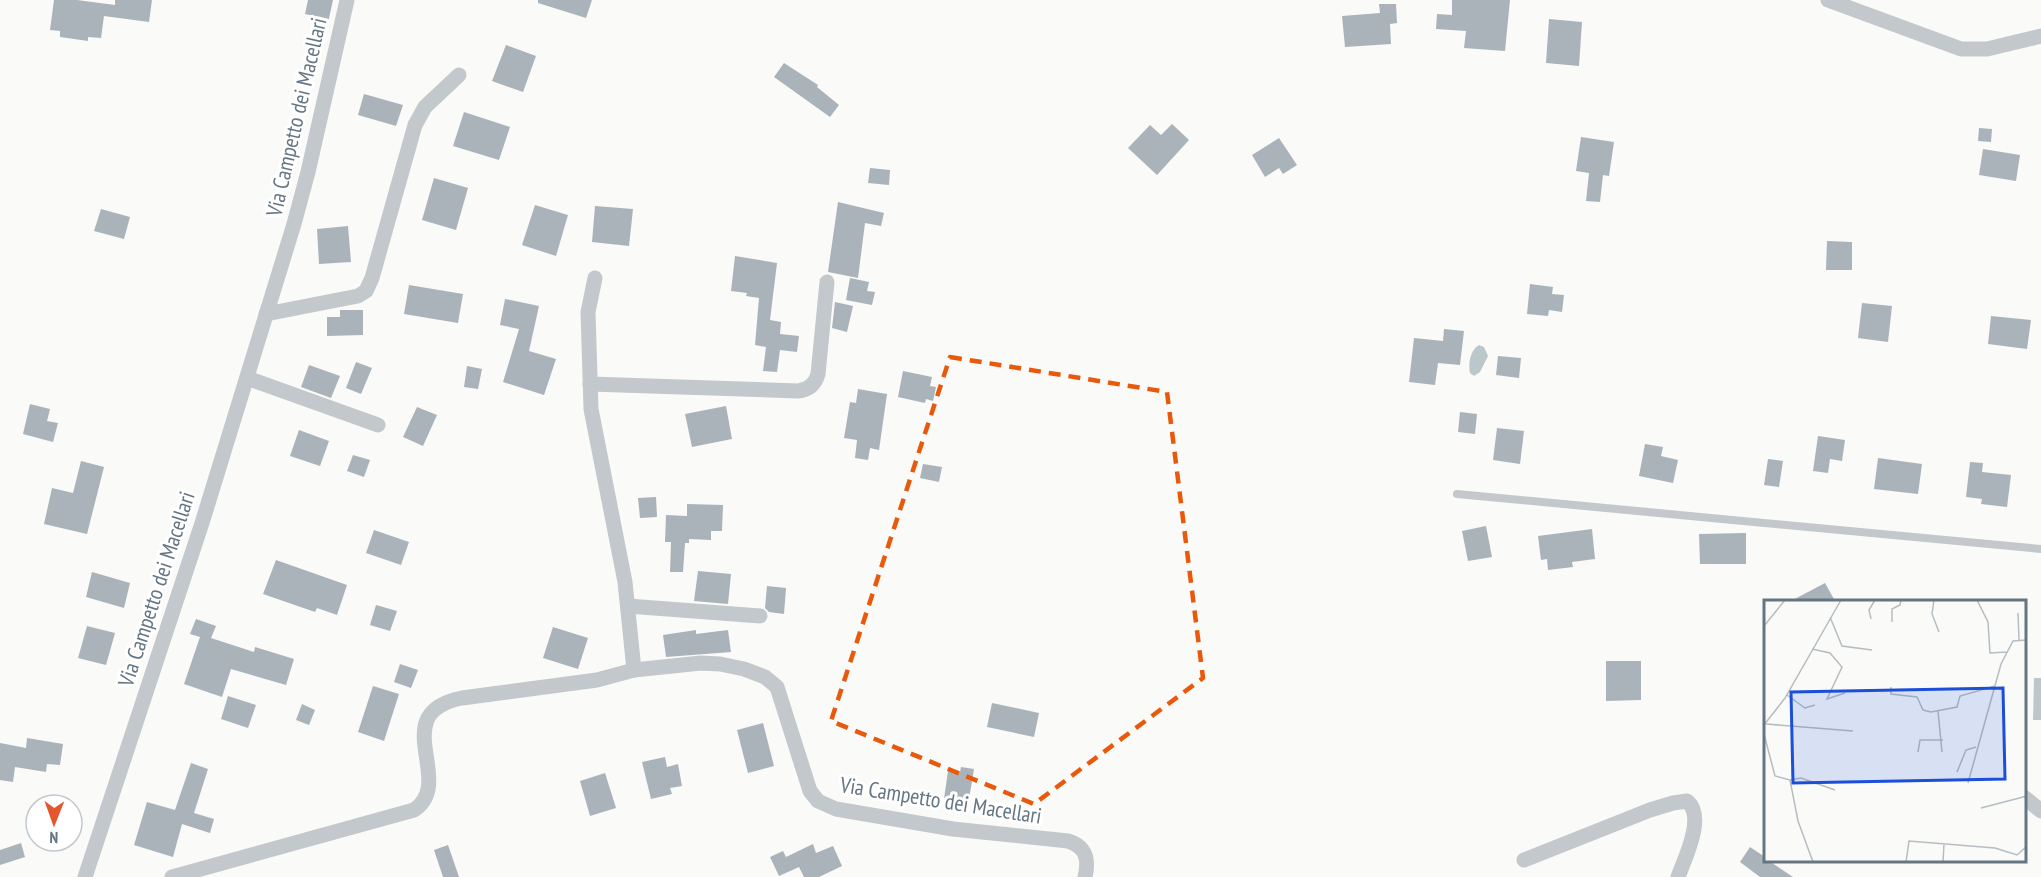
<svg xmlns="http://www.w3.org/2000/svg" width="2041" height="877" font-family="'PT Sans Narrow',sans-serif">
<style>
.water{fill:#bbc7cb}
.building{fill:#aab3b9}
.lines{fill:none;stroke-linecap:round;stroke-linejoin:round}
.lane{stroke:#c3c8cc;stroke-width:8}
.street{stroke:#c3c8cc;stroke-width:15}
.marked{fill:none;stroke:#e8590c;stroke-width:4.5;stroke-dasharray:12 8;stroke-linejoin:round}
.labels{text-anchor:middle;stroke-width:6;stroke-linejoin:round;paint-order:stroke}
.street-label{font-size:22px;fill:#657683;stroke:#fff}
.inset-road{fill:none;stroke:#b5bdc2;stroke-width:1.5}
.view{fill:#1d4ed8;fill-opacity:0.15;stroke:#1d4ed8;stroke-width:3}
.inset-edge{fill:none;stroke:#657683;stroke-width:3}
</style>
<rect width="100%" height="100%" fill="#fafaf8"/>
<g class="water">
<path d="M1479 345 1484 347 1488 356 1480 372 1474 376 1470 373C1468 364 1470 350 1479 345Z"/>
<path d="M2034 678H2041V720H2033Z"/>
</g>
<g class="building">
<path d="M54 0H77L115 5V0H152L149 22 104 16 101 38 88 37V41L60 37V31L50 30Z"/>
<path d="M308 0H333L326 32 311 29 314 16 305 14Z"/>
<path d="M538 0H592L586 18 538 3Z"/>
<path d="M1452 0H1510L1505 51 1464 48 1466 31 1436 29 1437 14 1452 15Z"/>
<path d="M1379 4H1396L1397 23 1390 24 1391 44 1345 47 1342 16 1380 13Z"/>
<path d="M1549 19 1582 22 1579 66 1546 63Z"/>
<path d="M506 45 536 56 523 92 492 81Z"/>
<path d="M784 63 818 85 817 87 839 105 830 117 774 77Z"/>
<path d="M364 94 403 105 396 126 358 115Z"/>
<path d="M464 112 510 127 499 160 453 146Z"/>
<path d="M1172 124 1189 140 1157 175 1128 148 1150 125 1161 135Z"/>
<path d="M1979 128 1992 129 1991 142 1978 141Z"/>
<path d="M1581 137 1614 142 1609 176 1603 175 1600 202 1586 201 1589 173 1576 171Z"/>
<path d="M1279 138 1297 165 1283 174 1279 168 1265 177 1252 155Z"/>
<path d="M1983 149 2020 155 2016 181 1979 175Z"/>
<path d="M870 168 890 170 889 185 868 183Z"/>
<path d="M434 178 468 188 456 230 422 220Z"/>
<path d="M838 202 884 213 881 226 865 223 858 278 828 272Z"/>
<path d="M535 205 568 215 556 256 522 245Z"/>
<path d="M595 206 633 209 629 246 592 242Z"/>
<path d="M101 209 130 217 124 239 94 231Z"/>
<path d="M348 226 351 262 319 264 317 229Z"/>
<path d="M1827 241 1852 242V270H1826Z"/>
<path d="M735 256 777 263 770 320 781 322 780 334 799 336 797 352 780 350 777 372 763 371 766 347 755 345 759 298 746 296 747 293 731 291Z"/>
<path d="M850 278 869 282 867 291 875 292 872 305 846 300Z"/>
<path d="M1530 284 1553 287 1552 294 1564 295 1562 312 1549 310 1548 316 1527 314Z"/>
<path d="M409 285 463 294 458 323 404 314Z"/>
<path d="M505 299 539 306 529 351 556 359 544 395 503 382 519 329 500 325Z"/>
<path d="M835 302 853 306 847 332 832 328Z"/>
<path d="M1862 303 1892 306 1888 342 1858 338Z"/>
<path d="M340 310H363V335L327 336V317H340Z"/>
<path d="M1991 316 2031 320 2027 349 1988 344Z"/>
<path d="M1444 329 1464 331 1460 365 1438 363 1435 385 1409 382 1414 338 1443 341Z"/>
<path d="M1498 356 1521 358 1519 378 1496 375Z"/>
<path d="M356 362 372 368 361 394 346 388Z"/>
<path d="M309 365 340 376 331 398 301 387Z"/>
<path d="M467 366 482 369 478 389 464 387Z"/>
<path d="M903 371 932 377 930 386 936 387 933 401 926 399 925 403 898 397Z"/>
<path d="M858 389 887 394 879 450 870 448 868 460 855 458 857 440 844 438 850 402 856 403Z"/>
<path d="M30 404 50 409 47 421 58 423 53 442 23 434Z"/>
<path d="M726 406 732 439 692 447 685 414Z"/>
<path d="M417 407 437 415 423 446 403 437Z"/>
<path d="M1460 412 1477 414 1475 434 1458 432Z"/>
<path d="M1497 428 1524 431 1520 464 1493 460Z"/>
<path d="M299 430 329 441 320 466 290 456Z"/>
<path d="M1818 436 1845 440 1842 461 1830 459 1828 473 1813 471Z"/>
<path d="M1645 444 1663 447 1661 456 1678 460 1673 483 1639 476Z"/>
<path d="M353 455 370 460 364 477 347 471Z"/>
<path d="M1878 458 1922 464 1918 494 1874 489Z"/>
<path d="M1768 459 1783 461 1779 487 1764 485Z"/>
<path d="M81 461 104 467 87 534 44 524 52 488 73 493Z"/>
<path d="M1970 462 1983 463 1982 472 2011 475 2007 507 1981 504 1982 499 1966 497Z"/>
<path d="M923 464 942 467 939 482 920 478Z"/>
<path d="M656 497 657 517 640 518 638 498Z"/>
<path d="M687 504 723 505 722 531H711V540L689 539V543H685L683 572H670L671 542H665L666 515 687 516Z"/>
<path d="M1486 526 1492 557 1468 561 1462 531Z"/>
<path d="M1592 529 1595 559 1572 562 1573 567 1548 570 1547 559 1541 560 1538 536Z"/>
<path d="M374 530 409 542 401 565 366 553Z"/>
<path d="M1746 533V564H1700L1699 534Z"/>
<path d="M276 560 347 585 337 615 317 608 315 612 263 594Z"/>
<path d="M698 571 731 574 728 604 694 601Z"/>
<path d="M92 572 130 583 124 608 86 597Z"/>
<path d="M1825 583 1835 601H1791Z"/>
<path d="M767 586 786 588 784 614 769 612 765 608Z"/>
<path d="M376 605 397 611 390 631 370 625Z"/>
<path d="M196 619 216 626 211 638 254 652 255 647 294 659 286 685 231 669 222 697 184 684 200 637 190 634Z"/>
<path d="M87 626 115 633 106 665 78 658Z"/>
<path d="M553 627 588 638 578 669 543 658Z"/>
<path d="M696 630V634L728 630 731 652 666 657 663 635Z"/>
<path d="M1606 661H1641V700L1606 701Z"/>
<path d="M400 664 418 670 411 688 394 682Z"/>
<path d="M373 686 399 694 384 741 358 732Z"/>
<path d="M228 696 256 705 248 728 221 719Z"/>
<path d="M992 703 1039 713 1034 737 987 727Z"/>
<path d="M302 704 315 710 309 725 296 720Z"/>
<path d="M763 723 774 766 748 773 737 730Z"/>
<path d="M27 738 63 744 60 765 47 764 46 772 15 767 13 782 0 780V743L26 748Z"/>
<path d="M665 757 667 767 678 764 682 786 670 788 672 794 651 799 642 762Z"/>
<path d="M191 763 208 769 194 813 214 819 210 833 182 824 173 857 134 845 147 802 175 810Z"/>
<path d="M961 767 974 769 967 811 953 808 954 800 944 799 948 771 960 772Z"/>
<path d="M605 773 616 808 590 816 580 781Z"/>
<path d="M21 843 25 857 0 865V850Z"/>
<path d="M813 844 816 853 833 846 842 866 819 877H804L799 867 779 876 770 857 783 851 786 857Z"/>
<path d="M448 845 459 877H443L434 850Z"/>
<path d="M1750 847 1765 857V861H1769L1793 877H1760L1740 862Z"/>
</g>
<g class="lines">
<path class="lane" d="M1457 494 2041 549"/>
<g class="street">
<path d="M1828 0 1961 49H1987L2041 36"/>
<path d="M595 278 588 312 591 409 625 582 634 670"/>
<path d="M266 314 358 296 366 291 372 278 415 125 425 107 459 75"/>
<path d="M247 378 378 425"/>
<path d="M590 384 798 391C808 390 815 385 818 374L827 282"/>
<path d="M628 606 760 616"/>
<path d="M2024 797 2041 811"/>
<path d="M1524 860 1650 810 1673 803 1687 801C1706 816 1685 858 1678 877"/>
<path d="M85 877 202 523 294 224 308 172 347 0"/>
<path d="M172 877 414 810C457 782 385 713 462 698L597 680 634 670 701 663 720 664 744 669 765 677 777 687 810 791 818 801 836 809 953 829 1068 841C1087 847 1089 860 1085 877"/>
</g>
</g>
<path class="marked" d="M950 357 1167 392 1203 678 1034 804 831 721Z"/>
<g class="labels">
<g class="street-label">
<text transform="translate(296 117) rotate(-77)" y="8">Via Campetto dei Macellari</text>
<text transform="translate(156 589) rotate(-72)" y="8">Via Campetto dei Macellari</text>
<text transform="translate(941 800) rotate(9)" y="8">Via Campetto dei Macellari</text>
</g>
</g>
<g transform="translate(1764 600)">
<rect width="262" height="262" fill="#fafaf8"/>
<path class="inset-road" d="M170 0 168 14 175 32M213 0 224 22 226 53 243 52M254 13 255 40M66 17 78 46 108 50M107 19 105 10 111 0M128 22V9L136 5 137 0M0 26 21 0M48 49 66 53 78 67 63 99 81 93M127 87V94L153 97 159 110 167 112 193 107 196 96 231 86M23 95 41 108 51 105M174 111 178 152M2 124 89 131M0 125 21 98 77 0M0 134 11 176 26 180 34 221 49 262M154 152 156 140H179M193 172 202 150 212 147M26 180 37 178 71 190M204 183 237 64 249 41 263 40M217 208 263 196M142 262 145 241 231 248 253 255 263 246M179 262 180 244"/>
<path class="view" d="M239 88 241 179 29 183 27 92Z"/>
<rect width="262" height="262" class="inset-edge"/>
</g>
<g transform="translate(54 823) rotate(181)"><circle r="28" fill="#ffffff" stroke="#c1c8cd" stroke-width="1.5"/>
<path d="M0-4.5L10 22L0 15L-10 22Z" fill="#e4572e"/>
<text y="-9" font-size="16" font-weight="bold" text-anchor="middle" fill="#657683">N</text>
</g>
</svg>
